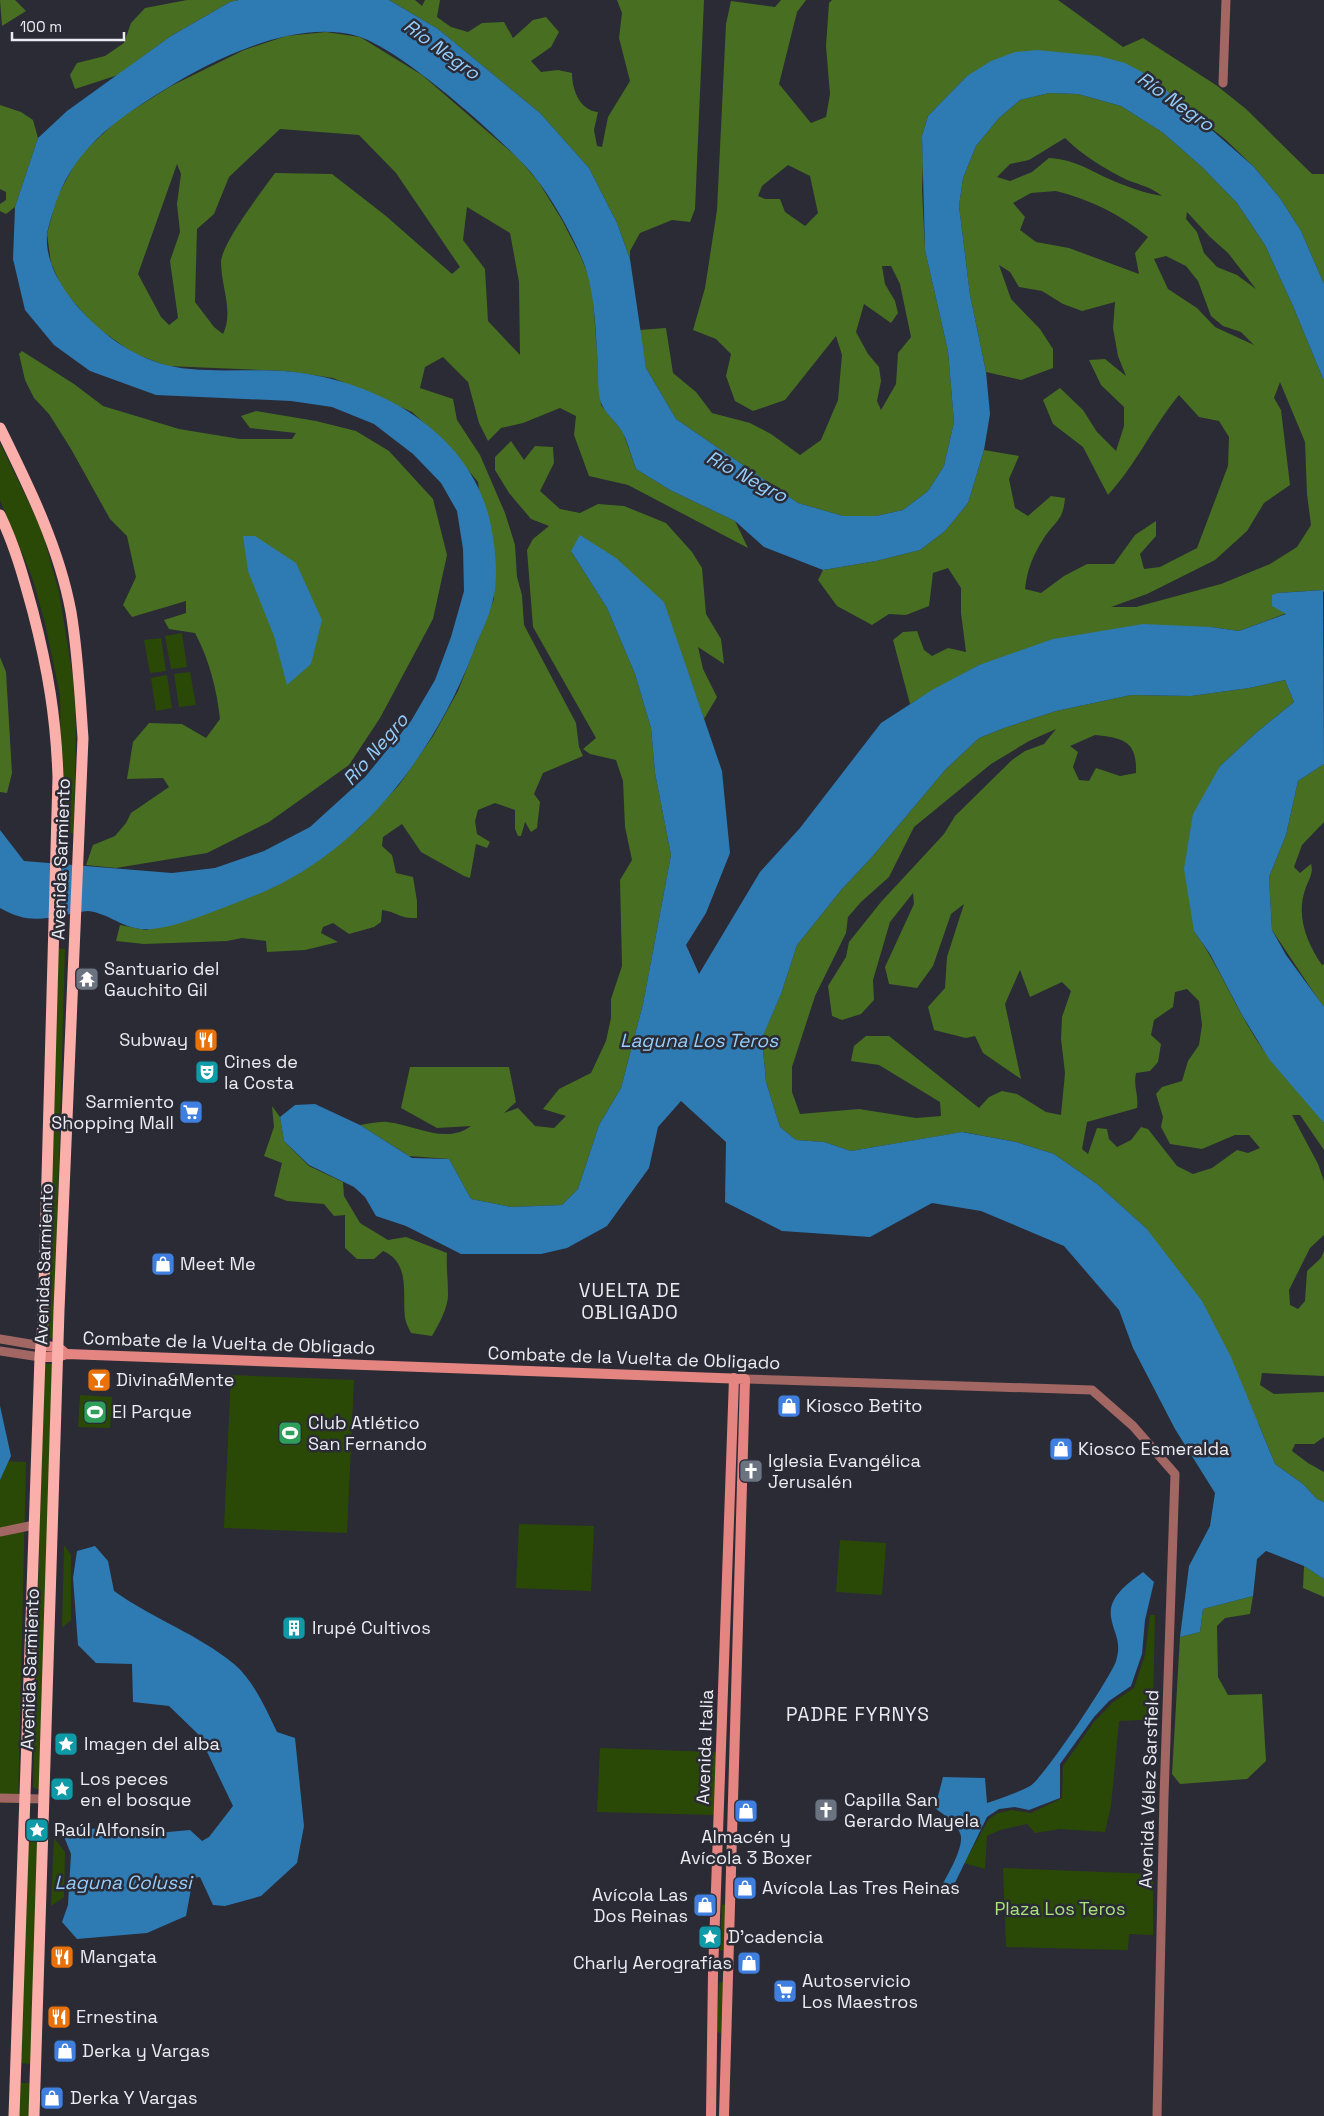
<svg xmlns="http://www.w3.org/2000/svg" width="1324" height="2116" font-family="'Space Grotesk',sans-serif">
<style>
.green{fill:#2b4906}
.forest{fill:#476e21;fill-rule:evenodd}
.water{fill:#2e7ab3}
.lines{fill:none;stroke-linecap:round;stroke-linejoin:round}
.tertiary{stroke:#a26663;stroke-width:9}
.secondary{stroke:#e58581;stroke-width:10}
.primary{stroke:#fbafab;stroke-width:11}
.labels{text-anchor:middle;stroke-width:5;stroke-linejoin:round;paint-order:stroke}
.street-label{font-size:18px;fill:#ebecf3;stroke:#2a2b35}
.poi-label{font-size:18px;fill:#ebecf3;stroke:#2a2b35;text-anchor:start}
.park-label{font-size:18px;fill:#a9e17b;stroke:#2a2b35}
.water-label{font-size:19px;font-style:italic;fill:#96cdfb;stroke:#2a2b35}
.neighbourhood-label{font-size:19px;letter-spacing:1px;fill:#ebecf3;stroke:#2a2b35}
</style>
<rect width="100%" height="100%" fill="#2a2b35"/>
<g class="green">
<path d="M0 443 42 530 59 592 73 678 76 724 74 833 62 834 60 695 45 623 32 577 0 500Z"/>
<path d="M182 633 187 667 171 669 165 636Z"/>
<path d="M161 638 166 671 150 673 144 640Z"/>
<path d="M190 672 196 705 179 707 174 674Z"/>
<path d="M167 675 172 708 156 711 151 678Z"/>
<path d="M57 948 65 949 54 1338H46Z"/>
<path d="M44 1364H54L39 1789H37L33 1787Z"/>
<path d="M231 1375 354 1380 347 1533 224 1528Z"/>
<path d="M80 1395 112 1397 110 1428 78 1427Z"/>
<path d="M0 1461 26 1462 18 1803H0Z"/>
<path d="M519 1524 594 1526 591 1591 516 1588Z"/>
<path d="M840 1540 886 1543 882 1595 836 1592Z"/>
<path d="M64 1545 71 1555V1620L62 1628Z"/>
<path d="M1150 1615H1155L1153 1707 1142 1720 1119 1721 1111 1806 1105 1832 1060 1829 1035 1833 1027 1824 1000 1830 987 1836 985 1869 964 1863 989 1819 998 1813 1012 1810 1031 1813 1062 1798 1063 1766 1094 1722 1113 1702 1134 1688 1145 1655Z"/>
<path d="M600 1748 717 1752 714 1815 597 1812Z"/>
<path d="M29 1818H40L31 2064 20 2063Z"/>
<path d="M54 1838 65 1852 64 1897 51 1906Z"/>
<path d="M1003 1868 1153 1874V1935L1129 1934 1128 1950 1006 1947Z"/>
<path d="M725 1904 726 1905 724 1951 720 1950 722 1905Z"/>
<path d="M722 1982 723 1983 721 2033 717 2032 719 1983Z"/>
<path d="M19 2083H30L29 2116H19Z"/>
</g>
<g class="forest">
<path d="M0 0H15L26 11 2 26Z"/>
<path d="M187 0H239L230 2 171 36 118 75 75 89 70 75 77 63 105 56 124 43 131 23 145 8Z"/>
<path d="M389 0H415L422 6 425 0H440L437 17 451 27 468 32 482 23 504 22 513 38 533 20 546 17 559 32 551 47 531 61 541 72 558 70 572 73C572 89 579 110 598 112L594 130 597 146 602 147 608 117 630 81 619 38 622 13 617 0H704L695 209 690 222 672 220 640 233 630 251V259L617 223 589 168 540 113 438 29Z"/>
<path d="M781 0H806L797 12 779 84 811 123 826 117 830 94 826 46 829 3 832 0H1058L1123 47 1143 38 1216 85 1246 109 1312 174H1324V284L1301 231 1280 198 1253 166 1226 140 1142 72 967 76 928 116 922 136 923 162 922 189 925 250 948 351 954 422 944 466 928 491 903 510 876 516H843L798 503 676 419 646 368 639 330 666 328 673 373 696 392 712 413 750 423 771 434 800 455 821 440 838 400 842 355 836 336 785 400 753 411 735 401 726 376 731 354 716 339 693 330 705 288 717 210 726 24 731 1 775 7ZM788 165 810 176 818 213 805 226 785 212 780 199H765L758 196 762 186ZM882 266H891L900 284 911 337 898 353 896 384 881 410 877 401 881 381 879 367 868 354 856 332 864 304 891 323 898 313 895 301 885 284Z"/>
<path d="M326 32 360 37 422 75 517 157 538 181 562 220 581 257 592 285 601 405 623 432 636 469 670 490 735 521 748 548 628 485 589 476 574 435 576 416 560 408 523 423 501 428 488 441 479 423 468 382 443 357 425 367 420 388 453 399 457 420 480 455 505 513 515 545 517 577 522 595 524 625 576 723 579 747 583 756 543 773 534 794 540 802 537 828 531 832 525 822 521 836H518L515 829V810L495 803 478 810 475 821 477 834 490 842 487 848 476 844 470 878 464 876 421 852 402 824 383 837 382 846 392 855 396 873 413 877 417 901V918C399 919 398 912 382 910L381 922 374 927 349 934 333 923 323 927 321 933 338 942 305 950 267 952 266 941 242 938 227 941 144 944 116 941 120 925 146 930 274 887 316 862 359 828 399 785 433 736 458 691 494 599 478 482 445 442 412 412 333 378 286 371 167 366 133 353 95 326 63 290 51 263 47 234 57 197 79 156 120 118 171 86 244 50 286 36ZM280 129 359 135 396 173 460 267 452 274 386 216 332 174 275 173C262 191 222 243 221 262 221 287 234 311 223 334L214 327 195 302 197 229 214 214 229 177ZM177 164 181 174 177 204 180 232 170 261 178 318 169 325 161 317 138 274ZM467 207 510 233 519 282 520 355 488 321 485 269 463 240Z"/>
<path d="M1049 93 1078 94 1121 106 1162 132 1202 167 1237 203 1265 245 1293 306 1324 381V592L1322 590 1278 593 1287 613 1239 631 1211 627 979 665 910 704 893 640 903 632 917 631 924 650 932 656 948 648 966 652 961 613V588L948 568 933 573 929 606 906 615 889 614 872 625 837 606 818 580 823 570 876 561 920 550 945 531 968 503 984 450 1019 456 1009 479 1015 508 1028 516 1051 496 1065 498C1063 521 1056 520 1044 538 1033 555 1027 570 1025 589L1041 593 1064 576 1087 564H1114L1135 535 1156 521V536L1140 554 1144 569 1160 567 1197 548 1228 466 1229 437 1219 421 1199 417 1179 395C1153 426 1136 465 1108 495L1083 447 1053 424 1043 400 1060 388 1083 410 1097 432 1116 451 1124 426V407L1101 385 1089 360 1105 359 1126 376 1118 356 1113 328 1115 302 1082 311 1063 304 1042 291 1019 287 1010 272 999 265 1011 299 1040 329 1053 349V368L1021 380 986 372 970 295 959 206 963 178 976 146 999 118 1020 100ZM1065 138C1083 156 1104 168 1127 180 1140 185 1151 187 1162 196 1149 194 1134 189 1121 184 1094 174 1080 160 1049 158L1032 172 1010 181 997 177 1010 164 1029 160ZM1056 191C1091 200 1120 214 1148 237L1135 253 1139 274 1069 248 1036 242 1020 230 1025 217 1013 203 1031 193ZM1187 212 1210 237 1228 253 1256 289 1237 275 1217 267 1204 253 1197 232 1186 219ZM1166 256 1186 266 1198 281 1211 316 1223 326 1241 332 1254 345 1215 327 1197 308 1168 289 1154 259ZM1280 382 1305 442 1307 494 1311 525 1297 547 1270 564 1221 584 1136 607H1111L1147 594 1215 560 1247 531 1264 503 1290 485 1281 410 1274 398Z"/>
<path d="M0 105 21 112 33 120 38 138 15 207 6 214 0 211V204L6 200V192L0 189Z"/>
<path d="M22 351 74 384 103 406 179 429 240 439H292L296 433 250 428 241 416 256 411 316 421 356 431 389 451 433 499 447 555 433 619 380 718 349 765 269 822 207 853 116 868 86 865 93 845 115 836 126 823 131 813 169 787 163 778 127 779 133 742 149 723 182 724 206 738 220 719C217 690 209 659 195 633L169 629 164 620 186 613V601L132 617 123 605 136 577 127 536 110 519 71 449 49 414 34 398 25 380 19 354Z"/>
<path d="M511 441 524 460 535 446 553 447 554 463 540 491 560 509 580 513 598 504 624 506 666 523 692 552 702 568 706 614 721 639 724 664 698 647 703 669 717 697 704 719 687 671 571 551 607 608 635 674 651 728 655 773 671 855 643 1004 621 1088 599 1125 578 1189 562 1205 511 1207 471 1199 449 1159 409 1156 360 1125C369 1124 379 1121 387 1122 415 1125 446 1145 471 1126L437 1128 401 1108 410 1067H509L516 1102 504 1113 518 1108 535 1126 554 1128 566 1116 543 1109 559 1089 591 1073 606 1041 611 1018V999L622 966 620 880 632 860 625 827 623 781 616 760 590 754 583 749 596 738 533 627 527 550 533 539 549 526 531 519 509 493 495 470V457Z"/>
<path d="M0 657 6 672 12 773 7 793 0 792Z"/>
<path d="M1285 680 1294 702 1257 732 1220 766 1194 931C1223 971 1239 1019 1270 1059 1286 1081 1310 1099 1324 1123V1150L1300 1115H1292L1318 1164 1324 1181V1235L1310 1248 1289 1290 1290 1305 1298 1309 1305 1301 1307 1271 1321 1258 1324 1251V1376L1262 1373 1260 1385 1274 1394 1324 1392V1437L1314 1444H1295L1292 1451 1308 1463 1324 1472V1502L1317 1499 1303 1484 1275 1464 1259 1425 1146 1228 1097 1184 1054 1154 1016 1142 963 1132 851 1151 824 1142 796 1140 780 1127 766 1082 762 1037 781 994 797 945 842 889 872 857 945 770 979 738 1004 728 1056 711 1131 695 1191 696 1249 688ZM1056 729 1044 744 1025 751 1012 760 955 816 944 834 881 902 849 942 846 957 828 986 832 1016 842 1020 861 1014 874 1000 873 980 890 922 913 893 914 904 885 967 889 984 917 988 933 966 951 914 964 904 947 957 945 988 928 1007 934 1030 966 1038 975 1036 983 1053 1021 1079 1005 1004 1020 970 1030 997 1062 982 1071 991 1062 1017 1061 1039 1065 1073 1061 1115 1046 1112 1017 1094 1002 1091 989 1097 979 1108 889 1036H866L854 1046 851 1061 879 1065 940 1102 941 1116 916 1118 859 1109 800 1114 792 1092V1067L815 996 846 933 848 917 861 902 889 877 914 827 991 764 1029 741ZM1095 735C1124 738 1137 741 1136 773L1120 776 1096 768 1089 781 1079 780 1073 767 1078 752 1070 746ZM1187 989 1199 1001 1202 1025 1199 1045 1188 1061 1182 1081 1162 1087 1156 1094 1163 1117 1161 1127 1170 1144 1202 1149 1235 1135H1249L1260 1148 1248 1153 1237 1150 1212 1168 1193 1174 1177 1166 1148 1129 1141 1127 1131 1140 1117 1147 1109 1139 1107 1129 1097 1128 1088 1154 1082 1149 1087 1122 1137 1108C1139 1094 1133 1087 1136 1073L1150 1071 1158 1062 1161 1044 1151 1035 1154 1020 1173 1007 1175 992Z"/>
<path d="M1324 764V822L1302 845 1294 867 1300 873 1311 864C1314 874 1308 880 1305 890 1296 917 1307 943 1322 965L1324 964V1008L1272 930 1269 877 1286 835 1298 781Z"/>
<path d="M272 1106 280 1117 284 1141 309 1166 343 1182 344 1196 360 1223 388 1240 406 1237 447 1253C446 1266 448 1279 448 1292 449 1307 439 1324 432 1336L411 1333C409 1329 406 1323 405 1318 402 1294 411 1263 383 1251L374 1259H357L345 1248V1215L334 1216 324 1204 287 1201 274 1196 282 1163 264 1156 274 1127Z"/>
<path d="M1304 1566 1324 1579V1597L1303 1588Z"/>
<path d="M1253 1596 1250 1614 1225 1618 1217 1626 1218 1677 1228 1695 1262 1694 1266 1761 1247 1779 1180 1784 1172 1774 1180 1637 1200 1632 1203 1609Z"/>
</g>
<g class="water">
<path d="M239 0H389L438 29 540 113 589 168 617 223 630 259 646 368 676 419 798 503 843 516H876L903 510 928 491 944 466 954 422 948 351 925 250 922 136 928 116 967 76 991 61 1015 52 1037 50 1099 56 1125 63 1142 72 1160 85 1253 166 1280 198 1301 231 1324 284V381L1293 306 1265 245 1237 203 1202 167 1162 132 1121 106 1078 94 1049 93 1020 100 999 118 976 146 963 178 959 206 970 295 986 372 990 414 984 450 968 503 945 531 920 550 876 561 823 570 764 547 735 521 670 490 636 469C632 458 629 447 625 437 619 423 604 414 600 400 598 389 598 376 598 366 595 328 596 289 580 254 568 227 552 199 534 176 504 140 400 48 357 36 295 19 215 58 164 90 113 121 70 152 53 212 52 214 47 233 47 234 45 261 60 286 77 306 100 332 126 352 159 363 196 375 245 368 284 371 372 378 469 429 490 521 495 545 499 576 493 600 489 618 479 636 473 653 435 750 367 844 270 889 257 895 242 900 228 906 203 915 179 926 152 929 125 932 110 913 88 911 83 911 70 914 65 915 38 920 25 922 0 908V830L24 861 172 873 215 868 264 851 310 827 365 777 411 721 435 680 451 637 464 591 463 549 457 511 441 483 413 454 374 424 332 407 291 401 156 395 90 371 54 345 25 310 13 259 15 207 38 138 67 111 171 36 230 2Z"/>
<path d="M580 535 616 558 664 602 722 771 730 853 706 913 686 945 699 974 760 872 800 828 881 723 932 690 979 665 1053 639 1143 624 1211 627 1239 631 1286 614 1272 606V595L1278 593 1323 590 1324 764 1298 781 1286 835 1269 877 1272 930 1286 955 1324 1007V1123L1269 1059 1242 1015 1210 954 1194 931 1184 869 1193 814 1220 766 1257 732 1294 702 1285 680 1249 688 1191 696 1131 695 1056 711 1004 728 979 738 945 770 872 857 842 889 797 945 781 994 762 1038 766 1082 780 1127 796 1140 824 1142 851 1151 962 1132 1016 1142 1054 1154 1097 1184 1146 1228 1202 1301 1231 1357 1275 1464 1303 1484 1317 1499 1324 1502V1579L1304 1566 1266 1551 1257 1559 1253 1596 1203 1609 1200 1632 1180 1637 1189 1566 1210 1526 1215 1493 1175 1429 1133 1348 1119 1310 1064 1246 981 1211 932 1203 870 1237 782 1231 725 1202 726 1142 681 1101 658 1127 649 1168 607 1226 567 1248 541 1254H461L406 1226 376 1216 365 1197 354 1187 309 1165 284 1141 280 1117 295 1105 315 1104 360 1125 412 1158 449 1159 471 1199 511 1207 562 1205 578 1189 599 1125 621 1088 643 1004 671 855 655 773 651 728 635 674 607 608 571 551Z"/>
<path d="M243 536H255L296 563 322 620 311 664 287 685 274 636 248 571Z"/>
<path d="M0 1406 11 1456 0 1480Z"/>
<path d="M95 1546 108 1561 114 1591C153 1619 198 1634 234 1664 254 1681 266 1709 277 1732L295 1738 304 1826 297 1863 261 1896 225 1906 213 1905 200 1877 193 1878 186 1916 147 1933 77 1939 62 1922 68 1905 71 1854 63 1834 78 1828 168 1832 190 1830 202 1841 209 1837 233 1806 199 1735 169 1706 133 1702 132 1664 96 1663 78 1645 73 1578 77 1551Z"/>
<path d="M1143 1572 1154 1582 1145 1620 1142 1654 1131 1686 1109 1701 1094 1717 1060 1764V1798L1029 1810 1015 1807 999 1809 987 1817 949 1895 939 1891C945 1879 966 1846 960 1833 955 1822 944 1815 935 1808L943 1777 985 1778 987 1803C1001 1798 1017 1793 1030 1786 1043 1779 1111 1677 1116 1661 1122 1641 1114 1635 1111 1617 1108 1596 1129 1583 1143 1572Z"/>
</g>
<g class="lines">
<g class="tertiary">
<path d="M1223 83 1226 0"/>
<path d="M0 1339 42 1346"/>
<path d="M0 1351 40 1357"/>
<path d="M745 1379 1092 1390 1133 1426 1175 1474 1164 1797 1157 2116"/>
<path d="M0 1532 34 1525"/>
<path d="M0 1798 44 1799"/>
</g>
<g class="secondary">
<path d="M42 1346 58 1347 64 1352"/>
<path d="M40 1357H57L67 1354 745 1379 724 2116"/>
<path d="M711 2116 713 1974 734 1378"/>
</g>
<g class="primary">
<path d="M0 428C29 487 59 547 71 612 78 654 80 696 83 738L59 1310 34 2116"/>
<path d="M0 515C15 546 24 579 33 612 48 670 56 718 58 777L43 1322 40 1357C33 1610 21 1863 14 2116"/>
</g>
</g>
<defs>
<g id="temple-square" transform="scale(1.25)"><rect x="-9" y="-9" width="18" height="18" rx="4" fill="#6b7280" stroke="#2a2b35"/><path d="M0-6L5-2H3V0L6.5 2.5H4V6H1.5V3h-3V6H-4V2.5H-6.5L-3 0V-2H-5Z" fill="#fff"/></g>
<g id="restaurant-square" transform="scale(1.25)"><rect x="-9" y="-9" width="18" height="18" rx="4" fill="#e8710a" stroke="#2a2b35"/><path d="M-5-6h1v4h1v-4h1v4h1v-4h1v5L-1.5 .5V6h-2V.5L-5-1ZM5-6V6H3V1.5H1.5Q1.5-4 5-6Z" fill="#fff"/></g>
<g id="theatre-square" transform="scale(1.25)"><rect x="-9" y="-9" width="18" height="18" rx="4" fill="#0f9aa8" stroke="#2a2b35"/><path d="M-5-5.5Q0-4 5-5.5V0Q5 5 0 6Q-5 5-5 0ZM-3.3-2.5H-1v1.5H-3.3ZM1-2.5H3.3v1.5H1ZM-2.8 1Q0 5.5 2.8 1Z" fill="#fff"/></g>
<g id="supermarket-square" transform="scale(1.25)"><rect x="-9" y="-9" width="18" height="18" rx="4" fill="#3f7fe0" stroke="#2a2b35"/><path d="M-6-5.5h2.5l.6 2H6L4.5 2H-2.5L-4.4-4H-6ZM-1.5 3.2a1.3 1.3 0 1 0 .1 0ZM3 3.2a1.3 1.3 0 1 0 .1 0Z" fill="#fff"/></g>
<g id="shop-square" transform="scale(1.25)"><rect x="-9" y="-9" width="18" height="18" rx="4" fill="#3f7fe0" stroke="#2a2b35"/><path d="M-5-2.5h2.3a2.7 3.5 0 0 1 5.4 0H5L5.5 6h-11ZM-1.5-2.5h3a1.5 2.3 0 0 0-3 0Z" fill="#fff"/></g>
<g id="bar-square" transform="scale(1.25)"><rect x="-9" y="-9" width="18" height="18" rx="4" fill="#e8710a" stroke="#2a2b35"/><path d="M-6-5H6L.8 .8V4.5H3.5V6h-7V4.5H-.8V.8Z" fill="#fff"/></g>
<g id="stadium-square" transform="scale(1.25)"><rect x="-9" y="-9" width="18" height="18" rx="4" fill="#2e9e5b" stroke="#2a2b35"/><path d="M0-5a6.5 5 0 1 0 0 10a6.5 5 0 1 0 0-10ZM-3.5-1.8h7v3.6h-7Z" fill="#fff"/></g>
<g id="church-square" transform="scale(1.25)"><rect x="-9" y="-9" width="18" height="18" rx="4" fill="#6b7280" stroke="#2a2b35"/><path d="M-1.2-6h2.4v3.5h3.3v2.4h-3.3V6h-2.4V-.1h-3.3v-2.4h3.3Z" fill="#fff"/></g>
<g id="building-square" transform="scale(1.25)"><rect x="-9" y="-9" width="18" height="18" rx="4" fill="#0f9aa8" stroke="#2a2b35"/><path d="M-4-6H4V6H1V3H-1V6H-4ZM-2.5-4.3h1.7v1.8h-1.7ZM.8-4.3h1.7v1.8H.8ZM-2.5-1h1.7V.8h-1.7ZM.8-1h1.7V.8H.8Z" fill="#fff"/></g>
<g id="sight-square" transform="scale(1.25)"><rect x="-9" y="-9" width="18" height="18" rx="4" fill="#0f9aa8" stroke="#2a2b35"/><path d="M0-6L1.8-2.2L6-1.7L2.9 1.2L3.7 5.4L0 3.3L-3.7 5.4L-2.9 1.2L-6-1.7L-1.8-2.2Z" fill="#fff"/></g>
</defs>
<g fill-rule="evenodd">
<use href="#temple-square" x="87" y="979"/>
<use href="#restaurant-square" x="206" y="1040"/>
<use href="#theatre-square" x="207" y="1072"/>
<use href="#supermarket-square" x="191" y="1112"/>
<use href="#shop-square" x="163" y="1264"/>
<use href="#bar-square" x="99" y="1380"/>
<use href="#shop-square" x="789" y="1406"/>
<use href="#stadium-square" x="95" y="1412"/>
<use href="#stadium-square" x="290" y="1433"/>
<use href="#shop-square" x="1061" y="1449"/>
<use href="#church-square" x="751" y="1471"/>
<use href="#building-square" x="294" y="1628"/>
<use href="#sight-square" x="66" y="1744"/>
<use href="#sight-square" x="62" y="1789"/>
<use href="#church-square" x="826" y="1810"/>
<use href="#shop-square" x="746" y="1811"/>
<use href="#sight-square" x="37" y="1830"/>
<use href="#shop-square" x="745" y="1888"/>
<use href="#shop-square" x="705" y="1905"/>
<use href="#sight-square" x="710" y="1937"/>
<use href="#restaurant-square" x="62" y="1957"/>
<use href="#shop-square" x="749" y="1963"/>
<use href="#supermarket-square" x="785" y="1991"/>
<use href="#restaurant-square" x="59" y="2017"/>
<use href="#shop-square" x="65" y="2051"/>
<use href="#shop-square" x="52" y="2098"/>
</g>
<g class="labels">
<g class="street-label">
<text transform="translate(61 859) rotate(-88)" y="6">Avenida Sarmiento</text>
<text transform="translate(44 1264) rotate(-88)" y="6">Avenida Sarmiento</text>
<text transform="translate(229 1343) rotate(2)" y="6">Combate de la Vuelta de Obligado</text>
<text transform="translate(634 1358) rotate(2)" y="6">Combate de la Vuelta de Obligado</text>
<text transform="translate(30 1669) rotate(-88)" y="6">Avenida Sarmiento</text>
<text transform="translate(705 1747) rotate(-88)" y="6">Avenida Italia</text>
<text transform="translate(1149 1789) rotate(-88)" y="6">Avenida Vélez Sarsfield</text>
</g>
<g class="poi-label">
<text x="104" y="975">Santuario del<tspan x="104" dy="21">Gauchito Gil</tspan></text>
<text x="188" y="1046" text-anchor="end">Subway</text>
<text x="224" y="1068">Cines de<tspan x="224" dy="21">la Costa</tspan></text>
<text x="174" y="1108" text-anchor="end">Sarmiento<tspan x="174" dy="21">Shopping Mall</tspan></text>
<text x="180" y="1270">Meet Me</text>
<text x="116" y="1386">Divina&amp;Mente</text>
<text x="806" y="1412">Kiosco Betito</text>
<text x="112" y="1418">El Parque</text>
<text x="308" y="1429">Club Atlético<tspan x="308" dy="21">San Fernando</tspan></text>
<text x="1078" y="1455">Kiosco Esmeralda</text>
<text x="768" y="1467">Iglesia Evangélica<tspan x="768" dy="21">Jerusalén</tspan></text>
<text x="312" y="1634">Irupé Cultivos</text>
<text x="84" y="1750">Imagen del alba</text>
<text x="80" y="1785">Los peces<tspan x="80" dy="21">en el bosque</tspan></text>
<text x="844" y="1806">Capilla San<tspan x="844" dy="21">Gerardo Mayela</tspan></text>
<text x="54" y="1836">Raúl Alfonsín</text>
<text x="746" y="1843" text-anchor="middle">Almacén y<tspan x="746" dy="21">Avícola 3 Boxer</tspan></text>
<text x="762" y="1894">Avícola Las Tres Reinas</text>
<text x="688" y="1901" text-anchor="end">Avícola Las<tspan x="688" dy="21">Dos Reinas</tspan></text>
<text x="728" y="1943">D'cadencia</text>
<text x="80" y="1963">Mangata</text>
<text x="732" y="1969" text-anchor="end">Charly Aerografías</text>
<text x="802" y="1987">Autoservicio<tspan x="802" dy="21">Los Maestros</tspan></text>
<text x="76" y="2023">Ernestina</text>
<text x="82" y="2057">Derka y Vargas</text>
<text x="70" y="2104">Derka Y Vargas</text>
</g>
<g class="park-label">
<text x="1060" y="1915">Plaza Los Teros</text>
</g>
<g class="water-label">
<text transform="translate(442 49) rotate(36)" y="7">Río Negro</text>
<text transform="translate(1176 101) rotate(35)" y="7">Río Negro</text>
<text transform="translate(747 476) rotate(28)" y="7">Río Negro</text>
<text transform="translate(375 749) rotate(-49)" y="7">Río Negro</text>
<text x="699" y="1047">Laguna Los Teros</text>
<text x="123" y="1889">Laguna Colussi</text>
</g>
<g class="neighbourhood-label">
<text x="630" y="1297">VUELTA DE<tspan x="630" dy="22">OBLIGADO</tspan></text>
<text x="858" y="1721">PADRE FYRNYS</text>
</g>
</g>
<path d="M12 32v8h112v-8" fill="none" stroke="#ebecf3" stroke-width="2.5"/>
<text x="20" y="32" font-size="15" fill="#ebecf3" stroke="#2a2b35" stroke-width="4" paint-order="stroke">100 m</text>
</svg>
